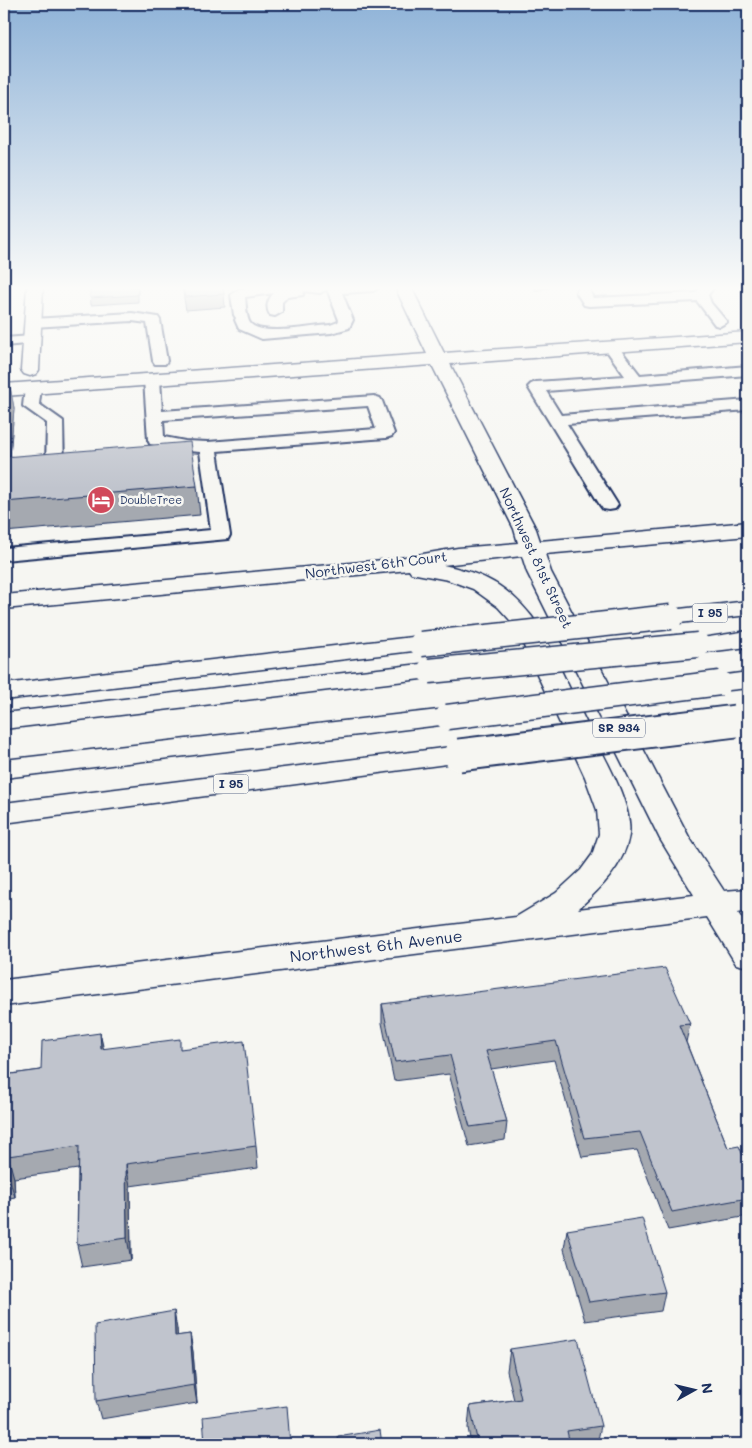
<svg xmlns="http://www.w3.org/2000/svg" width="752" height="1448" font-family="Mali,sans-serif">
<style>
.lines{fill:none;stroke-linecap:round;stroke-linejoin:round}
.lane-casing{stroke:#1b2f5e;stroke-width:4}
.street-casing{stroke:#1b2f5e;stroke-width:3}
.primary-casing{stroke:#1b2f5e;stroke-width:3}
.highway-casing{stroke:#1b2f5e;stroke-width:3}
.lane{fill:#f6f6f2;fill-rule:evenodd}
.street{fill:#f6f6f2;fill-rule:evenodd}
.primary{fill:#f6f6f2;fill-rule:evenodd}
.highway{fill:#f6f6f2;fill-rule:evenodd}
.highway-bridge-far1-casing{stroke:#1b2f5e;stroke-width:27;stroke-linecap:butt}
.highway-bridge-casing{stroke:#1b2f5e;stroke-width:35;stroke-linecap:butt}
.highway-bridge-far1{stroke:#f6f6f2;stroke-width:24}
.highway-bridge{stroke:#f6f6f2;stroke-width:31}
.wall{fill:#a5a9b0;stroke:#1b2f5e}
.shaded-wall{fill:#868990;stroke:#1b2f5e}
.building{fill:#c0c4cd;stroke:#1b2f5e}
.labels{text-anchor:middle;stroke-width:5;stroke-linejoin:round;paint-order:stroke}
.far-poi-label{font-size:11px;fill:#1b2f5e;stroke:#f6f6f2;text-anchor:start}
.shield{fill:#f6f6f2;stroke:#5d6b8a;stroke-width:1}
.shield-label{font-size:12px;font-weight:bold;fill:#1b2f5e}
.street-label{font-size:14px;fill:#1b2f5e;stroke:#f6f6f2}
.near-street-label{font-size:16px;fill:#1b2f5e;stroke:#f6f6f2}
</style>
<rect width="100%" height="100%" fill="#f6f6f2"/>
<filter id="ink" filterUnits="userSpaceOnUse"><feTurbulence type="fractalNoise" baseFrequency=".02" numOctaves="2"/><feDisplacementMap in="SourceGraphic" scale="10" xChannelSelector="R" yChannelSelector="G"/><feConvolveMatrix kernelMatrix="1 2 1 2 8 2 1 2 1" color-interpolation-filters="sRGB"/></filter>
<g filter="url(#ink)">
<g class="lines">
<g class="lane-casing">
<g id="lane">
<path d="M258 287H325L327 289 320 293 304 291 303 295 287 297 282 302V312L275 316 270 315C265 307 268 299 274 293L245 297C246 305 246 317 250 323 260 337 313 326 330 325L338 322 339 320 327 289 329 287H380L373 291 342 293 353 320 349 328 331 333 262 339 239 329 235 320 236 318 234 315 231 295 239 289Z"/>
<path d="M579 287H591L590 292 593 298 695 293 701 287H714L708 295 711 303 727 322 720 326 715 325 697 301 589 306 584 305 576 292Z"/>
<path d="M132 313 158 317 160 320 167 361 165 364H155L153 361 147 323 132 321 33 327 26 323 33 319Z"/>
<path d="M32 336 37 337 39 340 37 343 4 346V338Z"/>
<path d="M611 343 616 344 640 375 748 366V375L546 391 561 415 748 400V410L567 424 618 505 615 509 609 510 603 509 600 505 528 387 531 384 536 382 625 376 604 347 606 344Z"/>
<path d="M152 374 157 376 160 379 162 411 374 396 380 398 382 401 394 433 392 436 386 438 217 451 230 535 228 539 4 560V548L211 530 200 452C183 451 167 448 150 444L148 440 144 379 147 376ZM368 406 376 429 208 442 185 441 164 437 163 420Z"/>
<path d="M33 383 38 385 41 388 39 404 63 421 64 471 61 475 55 476 4 480V470L46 467 47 423 23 406 25 388 28 385Z"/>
</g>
</g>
<g class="street-casing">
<path id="street" d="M27 287H43L39 370 36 374 30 376 24 374 21 370Z"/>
</g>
<g class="primary-casing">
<path id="primary" d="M395 287H411L444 353 748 332V342L450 364 536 529 540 541 748 522V536L545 554 551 572 689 837 724 891 748 889V911L738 913 748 928V967L736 964 707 917 4 1006V980L516 917 556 893 581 870 592 855 599 834 597 810 585 777 516 629 509 619 498 607 473 589 448 580 411 573 409 570 4 609V595L394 559 458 548 518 543 514 529 432 365 4 396V384L427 354ZM522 556 527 572 660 839 694 895 578 909C600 889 624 866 629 835 634 805 600 749 586 722 571 691 556 660 541 629 514 590 489 574 443 565Z"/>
</g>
<g class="highway-casing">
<g id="highway">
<path d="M748 601V615L671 624 662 622 659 617 662 612 671 610Z"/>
<path d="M748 631V647L698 653 689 650 685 645 689 640Z"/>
<path d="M421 636 430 639 434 644 430 649 4 700V684Z"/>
<path d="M429 663 438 665 442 671 438 677 4 729V713Z"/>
<path d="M748 672V688L720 691 711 689 707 683 711 677Z"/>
<path d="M447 709 457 711 461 717 457 723 4 778V760Z"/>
<path d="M459 746 469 749 473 755 469 761 4 823V803Z"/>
</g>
</g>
<use href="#lane" class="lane"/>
<use href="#street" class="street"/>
<use href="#primary" class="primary"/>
<use href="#highway" class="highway"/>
<g class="highway-bridge-far1-casing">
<g id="highway-bridge-far1">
<path d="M421 644 671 617"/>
<path d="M429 671 698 645"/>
<path d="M447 717 720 683"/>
</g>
</g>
<g class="highway-bridge-casing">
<path id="highway-bridge" d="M459 755 736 721"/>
</g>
<use href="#highway-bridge-far1" class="highway-bridge-far1"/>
<use href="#highway-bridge" class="highway-bridge"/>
</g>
<g class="wall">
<path d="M90 287H138V302L91 305Z"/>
<path d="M182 287H222L224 294 225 307 186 310Z"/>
<path d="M4 382H9L14 408 10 456 197 486 200 515 4 532Z"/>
<path d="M382 1004 690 1024 686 1042 728 1148 748 1167V1216L668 1230 637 1150 582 1157 554 1060 491 1069 507 1122 505 1140 469 1146 449 1074 394 1081 382 1023Z"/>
<path d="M100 1033 103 1049H181L256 1146 258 1168 130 1186 131 1260 82 1267 77 1245 78 1169 14 1178 15 1197 4 1199V1075L41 1070Z"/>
<path d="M567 1230 665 1292 661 1311 585 1321 564 1249Z"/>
<path d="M177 1329V1336L190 1334 193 1352 197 1403 101 1419 96 1401Z"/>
<path d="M510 1349 601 1426 597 1444H471L468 1428 470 1406 514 1400 507 1371Z"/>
</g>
<g class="shaded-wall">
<path d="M535 287H554L535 291Z"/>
<path d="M9 382 14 408 9 468 4 469V440Z"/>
<path d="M100 1033 105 1055 101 1049Z"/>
<path d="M8 1156 14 1178 15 1197 8 1175Z"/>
<path d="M126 1164 130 1186 131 1260 127 1238Z"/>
<path d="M174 1311 177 1329 179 1354 175 1336Z"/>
<path d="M190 1334 193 1352 197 1403 194 1385Z"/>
</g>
<g class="building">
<path d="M90 287H137L138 295 90 298Z"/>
<path d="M183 287H222L224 294 185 297Z"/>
<path d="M4 382H9L4 440Z"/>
<path d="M190 442 197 486 4 502V457Z"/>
<path d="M665 968 690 1024 679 1025 728 1148 739 1146 748 1167V1198L672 1212 640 1132 584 1138 556 1041 486 1051 507 1122 470 1127 450 1055 395 1062 382 1004Z"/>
<path d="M100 1033 101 1049 180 1039V1049L244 1041 256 1146 126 1164 127 1238 77 1245 79 1146 8 1156V1175L4 1176V1075L41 1070 42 1041Z"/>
<path d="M642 1218 665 1292 589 1302 567 1230Z"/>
<path d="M174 1311 175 1336 190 1334 194 1385 96 1401 95 1325Z"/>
<path d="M578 1339 601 1426 567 1431 570 1444H478L470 1406 521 1399 510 1349Z"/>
<path d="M287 1406 290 1444H205L203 1417Z"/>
<path d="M380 1430 382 1444H339L338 1437Z"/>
</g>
</g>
<linearGradient id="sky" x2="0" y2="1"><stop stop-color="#8fb3d8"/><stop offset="0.59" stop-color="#fbfbf9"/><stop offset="1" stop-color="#fbfbf9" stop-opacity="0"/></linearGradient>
<rect width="752" height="489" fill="url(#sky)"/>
<defs>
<g id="hotel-disc" transform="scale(1.4375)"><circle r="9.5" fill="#d1495b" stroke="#f6f6f2"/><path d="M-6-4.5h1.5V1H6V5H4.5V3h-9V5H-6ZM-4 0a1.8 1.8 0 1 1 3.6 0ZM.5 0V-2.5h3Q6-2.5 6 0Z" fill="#fff"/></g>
</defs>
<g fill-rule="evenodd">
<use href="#hotel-disc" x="101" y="500"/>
</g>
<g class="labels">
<g class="far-poi-label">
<text x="120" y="504">DoubleTree</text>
</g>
<g class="shield">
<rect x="692.5" y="603.5" width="35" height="19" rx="4"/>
<rect x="593" y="718.5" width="52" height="19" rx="4"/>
<rect x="213.5" y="774.5" width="35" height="19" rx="4"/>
</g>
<g class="shield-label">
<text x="710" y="617">I 95</text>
<text x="619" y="732">SR 934</text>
<text x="231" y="788">I 95</text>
</g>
<g class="street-label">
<text transform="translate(536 558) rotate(65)" y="5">Northwest 81st Street</text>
<text transform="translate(376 565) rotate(-7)" y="5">Northwest 6th Court</text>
</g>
<g class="near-street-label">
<text transform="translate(376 946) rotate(-7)" y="6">Northwest 6th Avenue</text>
</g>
</g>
<rect width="752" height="1448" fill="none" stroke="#f6f6f2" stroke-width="20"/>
<rect x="10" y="10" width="732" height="1428" fill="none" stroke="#1b2f5e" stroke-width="2" filter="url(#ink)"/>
<g transform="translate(694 1390) rotate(82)" stroke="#f6f6f2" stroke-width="4" paint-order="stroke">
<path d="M0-4L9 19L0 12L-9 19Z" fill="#1b2f5e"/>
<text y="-8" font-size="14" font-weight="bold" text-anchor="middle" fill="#1b2f5e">N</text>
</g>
</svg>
